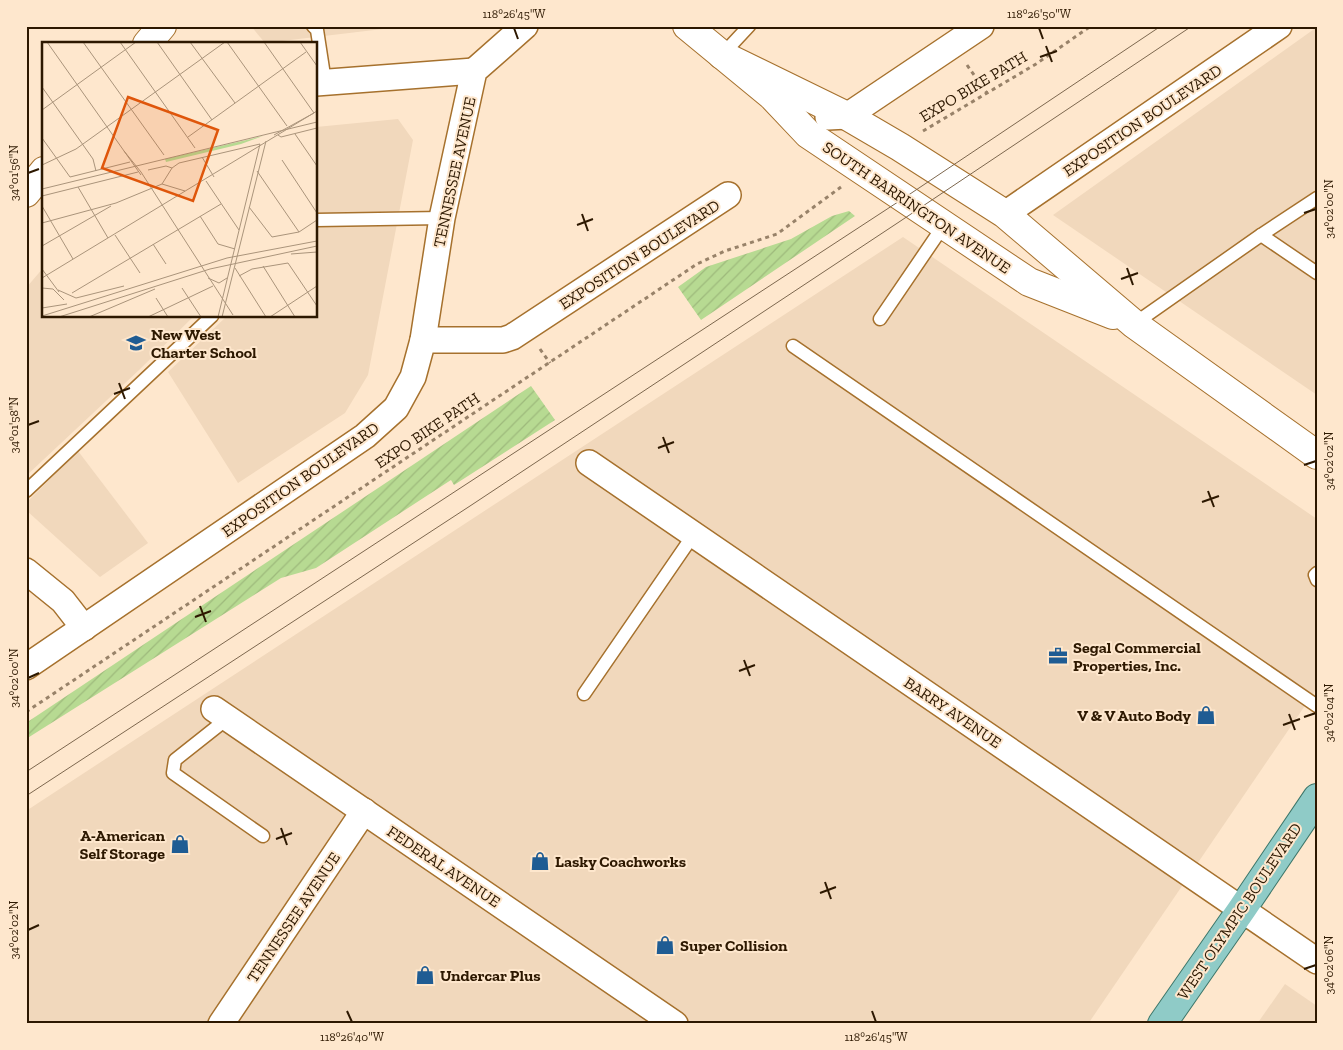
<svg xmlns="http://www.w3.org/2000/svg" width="1343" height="1050" font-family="'Zilla Slab',serif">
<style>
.built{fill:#f1d8bc}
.garden{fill:url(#garden-furrows)}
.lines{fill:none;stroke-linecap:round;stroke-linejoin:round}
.lane-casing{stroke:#a6712d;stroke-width:15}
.street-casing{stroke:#a6712d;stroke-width:28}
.secondary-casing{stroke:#a6712d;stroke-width:30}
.primary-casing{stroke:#3d7669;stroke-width:30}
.path{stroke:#988269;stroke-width:3;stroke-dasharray:4 4;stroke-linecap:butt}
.lane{stroke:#fff;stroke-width:12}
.street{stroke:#fff;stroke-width:25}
.secondary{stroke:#fff;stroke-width:28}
.primary{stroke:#8fcbc7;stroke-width:28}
.tram{stroke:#7d674e;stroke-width:1}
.ticks{fill:none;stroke:#2d1800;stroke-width:2}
.labels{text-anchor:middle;stroke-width:4;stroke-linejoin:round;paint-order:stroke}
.street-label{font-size:16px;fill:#2d1800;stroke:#fee7cd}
.poi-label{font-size:16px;font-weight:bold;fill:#2d1800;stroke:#fee7cd;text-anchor:start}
.inset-road{fill:none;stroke:#aa947b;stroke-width:1}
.view{fill:#df560b;fill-opacity:0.15;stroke:#df560b;stroke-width:2.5}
.inset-edge{fill:none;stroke:#2d1800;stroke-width:2.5}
.neatline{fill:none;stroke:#2d1800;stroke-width:2}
.ticks-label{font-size:12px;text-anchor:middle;fill:#2d1800}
</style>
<defs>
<pattern id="garden-furrows" width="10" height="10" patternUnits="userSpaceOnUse" patternTransform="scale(1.25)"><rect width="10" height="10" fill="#b7da92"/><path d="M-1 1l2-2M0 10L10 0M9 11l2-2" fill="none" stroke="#9eba7c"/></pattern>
</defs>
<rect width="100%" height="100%" fill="#fee7cd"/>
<g class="built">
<path d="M251 26H408L265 43Z"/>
<path d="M1317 27V395L1053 215Z"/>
<path d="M398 119 413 140 368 375 345 413 238 483 168 372 227 316H316V127Z"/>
<path d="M903 237 1317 519V688L1088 1024H26V811Z"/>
<path d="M44 267V316H194L139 370 26 476V288Z"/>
<path d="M78 451 148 543 100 577 26 510V503Z"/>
<path d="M1285 984 1317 1006V1024H1257Z"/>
</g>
<g class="garden">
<path d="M849 211 855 216 701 320 678 287 706 267 791 239 832 216Z"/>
<path d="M531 386 555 420 454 485 451 480 316 568 281 578 26 739V723Z"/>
</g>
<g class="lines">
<g class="lane-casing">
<g id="lane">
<path d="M313 26 317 30 325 82"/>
<path d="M722 55 749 26"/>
<path d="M316 220 442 218"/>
<path d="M1261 235 1317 273"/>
<path d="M880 319 944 225"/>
<path d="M1134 324 1261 235 1317 198"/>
<path d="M793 346 1317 706"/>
<path d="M26 491 212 316"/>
<path d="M1317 573 1315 575 1317 580"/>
<path d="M584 694 694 534"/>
<path d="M228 718 175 760 173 773 263 836"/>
</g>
</g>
<g class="street-casing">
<g id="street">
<path d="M316 83 474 71"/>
<path d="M828 117 847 116 981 26"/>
<path d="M1005 214 1279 26"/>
<path d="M423 340 442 218 474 71 525 26"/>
<path d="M589 463 1317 961"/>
<path d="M26 571 63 601 84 628"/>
<path d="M26 667 365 436 396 408 413 377 423 340H503L512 337 728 195"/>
<path d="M214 709 675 1024"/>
<path d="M221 1024 364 811"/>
</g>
</g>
<g class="secondary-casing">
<g id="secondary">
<path d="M687 26 772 96 808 134 1029 282 1113 315"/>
<path d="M147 44 162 26"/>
<path d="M722 55 847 116 900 147 1005 214 1134 324 1317 455"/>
<path d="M26 193 44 171"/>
</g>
</g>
<g class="primary-casing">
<path id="primary" d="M1162 1024 1242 909 1317 798"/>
</g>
<g class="path">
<path d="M967 65 987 93"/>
<path d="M923 131 1036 64 1091 26"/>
<path d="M540 349 550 363"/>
<path d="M26 712 697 264 725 251 777 234 841 187"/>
</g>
<use href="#lane" class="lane"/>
<use href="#street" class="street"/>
<use href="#secondary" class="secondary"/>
<use href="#primary" class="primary"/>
<g class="tram">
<path d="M26 772 904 198 1161 26"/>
<path d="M26 796 470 506 899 222 1192 26"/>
</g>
</g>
<path class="ticks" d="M514 28 518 39M1039 28 1043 39M1046 46 1052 62M1040 57 1057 51M28 173 39 169M1304 213 1316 209M582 214 588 231M577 225 593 219M1127 268 1133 285M1121 279 1138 273M119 383 125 399M114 394 130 388M28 425 39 421M663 437 669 453M658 448 674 442M1304 465 1316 461M1208 491 1214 507M1202 502 1219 496M200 606 206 622M195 617 211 611M744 660 750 676M739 671 755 665M28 678 39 673M1289 714 1295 730M1304 717 1316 713M1283 725 1300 719M281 828 287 845M276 839 292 833M825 882 831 899M820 893 836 887M28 930 39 925M1304 969 1316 965M347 1011 352 1022M872 1011 876 1022"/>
<defs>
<g id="school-bare" transform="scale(1.5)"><path d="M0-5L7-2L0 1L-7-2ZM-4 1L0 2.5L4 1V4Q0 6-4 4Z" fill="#1f5c93" stroke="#fee7cd" stroke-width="2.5" paint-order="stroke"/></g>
<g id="office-bare" transform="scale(1.5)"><path d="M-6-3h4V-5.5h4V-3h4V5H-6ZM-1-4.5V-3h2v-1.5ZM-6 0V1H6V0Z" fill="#1f5c93" stroke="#fee7cd" stroke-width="2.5" paint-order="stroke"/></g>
<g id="shop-bare" transform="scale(1.5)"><path d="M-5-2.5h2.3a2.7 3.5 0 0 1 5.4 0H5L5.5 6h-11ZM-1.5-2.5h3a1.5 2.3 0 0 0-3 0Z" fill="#1f5c93" stroke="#fee7cd" stroke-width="2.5" paint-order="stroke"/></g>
</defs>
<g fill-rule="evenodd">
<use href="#school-bare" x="136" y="343"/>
<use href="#office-bare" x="1058" y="656"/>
<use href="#shop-bare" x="1206" y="715"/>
<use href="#shop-bare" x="180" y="844"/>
<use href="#shop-bare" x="540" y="861"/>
<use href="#shop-bare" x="665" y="945"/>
<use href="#shop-bare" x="425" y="975"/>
</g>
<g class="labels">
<g class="street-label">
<text transform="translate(973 86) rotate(-31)" y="6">EXPO BIKE PATH</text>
<text transform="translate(1142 120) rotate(-34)" y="6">EXPOSITION BOULEVARD</text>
<text transform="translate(454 172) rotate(-78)" y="6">TENNESSEE AVENUE</text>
<text transform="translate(917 207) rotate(34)" y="6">SOUTH BARRINGTON AVENUE</text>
<text transform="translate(639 254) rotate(-33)" y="6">EXPOSITION BOULEVARD</text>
<text transform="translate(427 430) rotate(-34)" y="6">EXPO BIKE PATH</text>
<text transform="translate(300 479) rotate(-35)" y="6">EXPOSITION BOULEVARD</text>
<text transform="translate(953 712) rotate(34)" y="6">BARRY AVENUE</text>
<text transform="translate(444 866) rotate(34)" y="6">FEDERAL AVENUE</text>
<text transform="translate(1239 911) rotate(-56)" y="6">WEST OLYMPIC BOULEVARD</text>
<text transform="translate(293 917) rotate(-56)" y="6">TENNESSEE AVENUE</text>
</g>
<g class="poi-label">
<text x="151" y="340">New West<tspan x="151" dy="18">Charter School</tspan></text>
<text x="1073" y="653">Segal Commercial<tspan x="1073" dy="18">Properties, Inc.</tspan></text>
<text x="1191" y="721" text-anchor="end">V &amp; V Auto Body</text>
<text x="165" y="841" text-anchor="end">A-American<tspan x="165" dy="18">Self Storage</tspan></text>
<text x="555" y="867">Lasky Coachworks</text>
<text x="680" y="951">Super Collision</text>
<text x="440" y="981">Undercar Plus</text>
</g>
</g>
<g transform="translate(42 42)">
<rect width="275" height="275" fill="#fee7cd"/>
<path d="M221 94 199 102 124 120 123 117Z" fill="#b7da92"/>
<path class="inset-road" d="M5 0 99 133M41 0 122 113M78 0 153 106M115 0 170 78M148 0 193 61M185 0 245 84M222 0 272 71M258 0 275 24M0 45 51 117 54 129M0 68 94 0M253 92 275 124M232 93 272 71M236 93 239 95 275 86M146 95 264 10M0 96 28 135 88 120M82 109 99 130 191 273M160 115 172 135M240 118 275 171M0 123 34 107 183 0M106 128 124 124 130 126 137 121 218 102M215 129 257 190M164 139 197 188M120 142 143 149M36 145 66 196M0 147 275 80M0 154 96 130M0 164 31 217M207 165 230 195 257 190 275 178M158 174 176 202 193 207M0 181 74 161 120 142 130 126M73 193 98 231M111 202 124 222M0 204 69 164M249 212 275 210M221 224 253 275M193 226 224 275M0 227 17 250M197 234 210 227 246 221 275 264M0 236 275 69M166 236 177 241 185 236M0 246 11 247 22 258M140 246 159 275M16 248 34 256 82 244M30 251 179 162M114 256 126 275M0 266 25 262M0 274 185 216 275 199M17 275 168 227 275 204M47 275 113 247M106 275 171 244M176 275 218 102M180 275 224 99M228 275 275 244"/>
<path class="view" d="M86 55 176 88 151 159 60 126Z"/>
<rect width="275" height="275" class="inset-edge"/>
</g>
<rect width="1343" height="1050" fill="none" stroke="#fee7cd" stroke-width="55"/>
<rect x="28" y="28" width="1288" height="994" class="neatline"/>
<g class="ticks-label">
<text x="514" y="18">118°26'45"W</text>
<text x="1039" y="18">118°26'50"W</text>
<text transform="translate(14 173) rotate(-90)" y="4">34°01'56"N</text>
<text transform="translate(1329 209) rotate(-90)" y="4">34°02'00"N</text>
<text transform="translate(14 425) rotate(-90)" y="4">34°01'58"N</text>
<text transform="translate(1329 461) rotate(-90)" y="4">34°02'02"N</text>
<text transform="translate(14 678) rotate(-90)" y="4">34°02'00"N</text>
<text transform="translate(1329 713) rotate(-90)" y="4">34°02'04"N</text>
<text transform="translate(14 930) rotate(-90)" y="4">34°02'02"N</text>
<text transform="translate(1329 965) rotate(-90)" y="4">34°02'06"N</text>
<text x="352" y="1041">118°26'40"W</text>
<text x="876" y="1041">118°26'45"W</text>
</g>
</svg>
